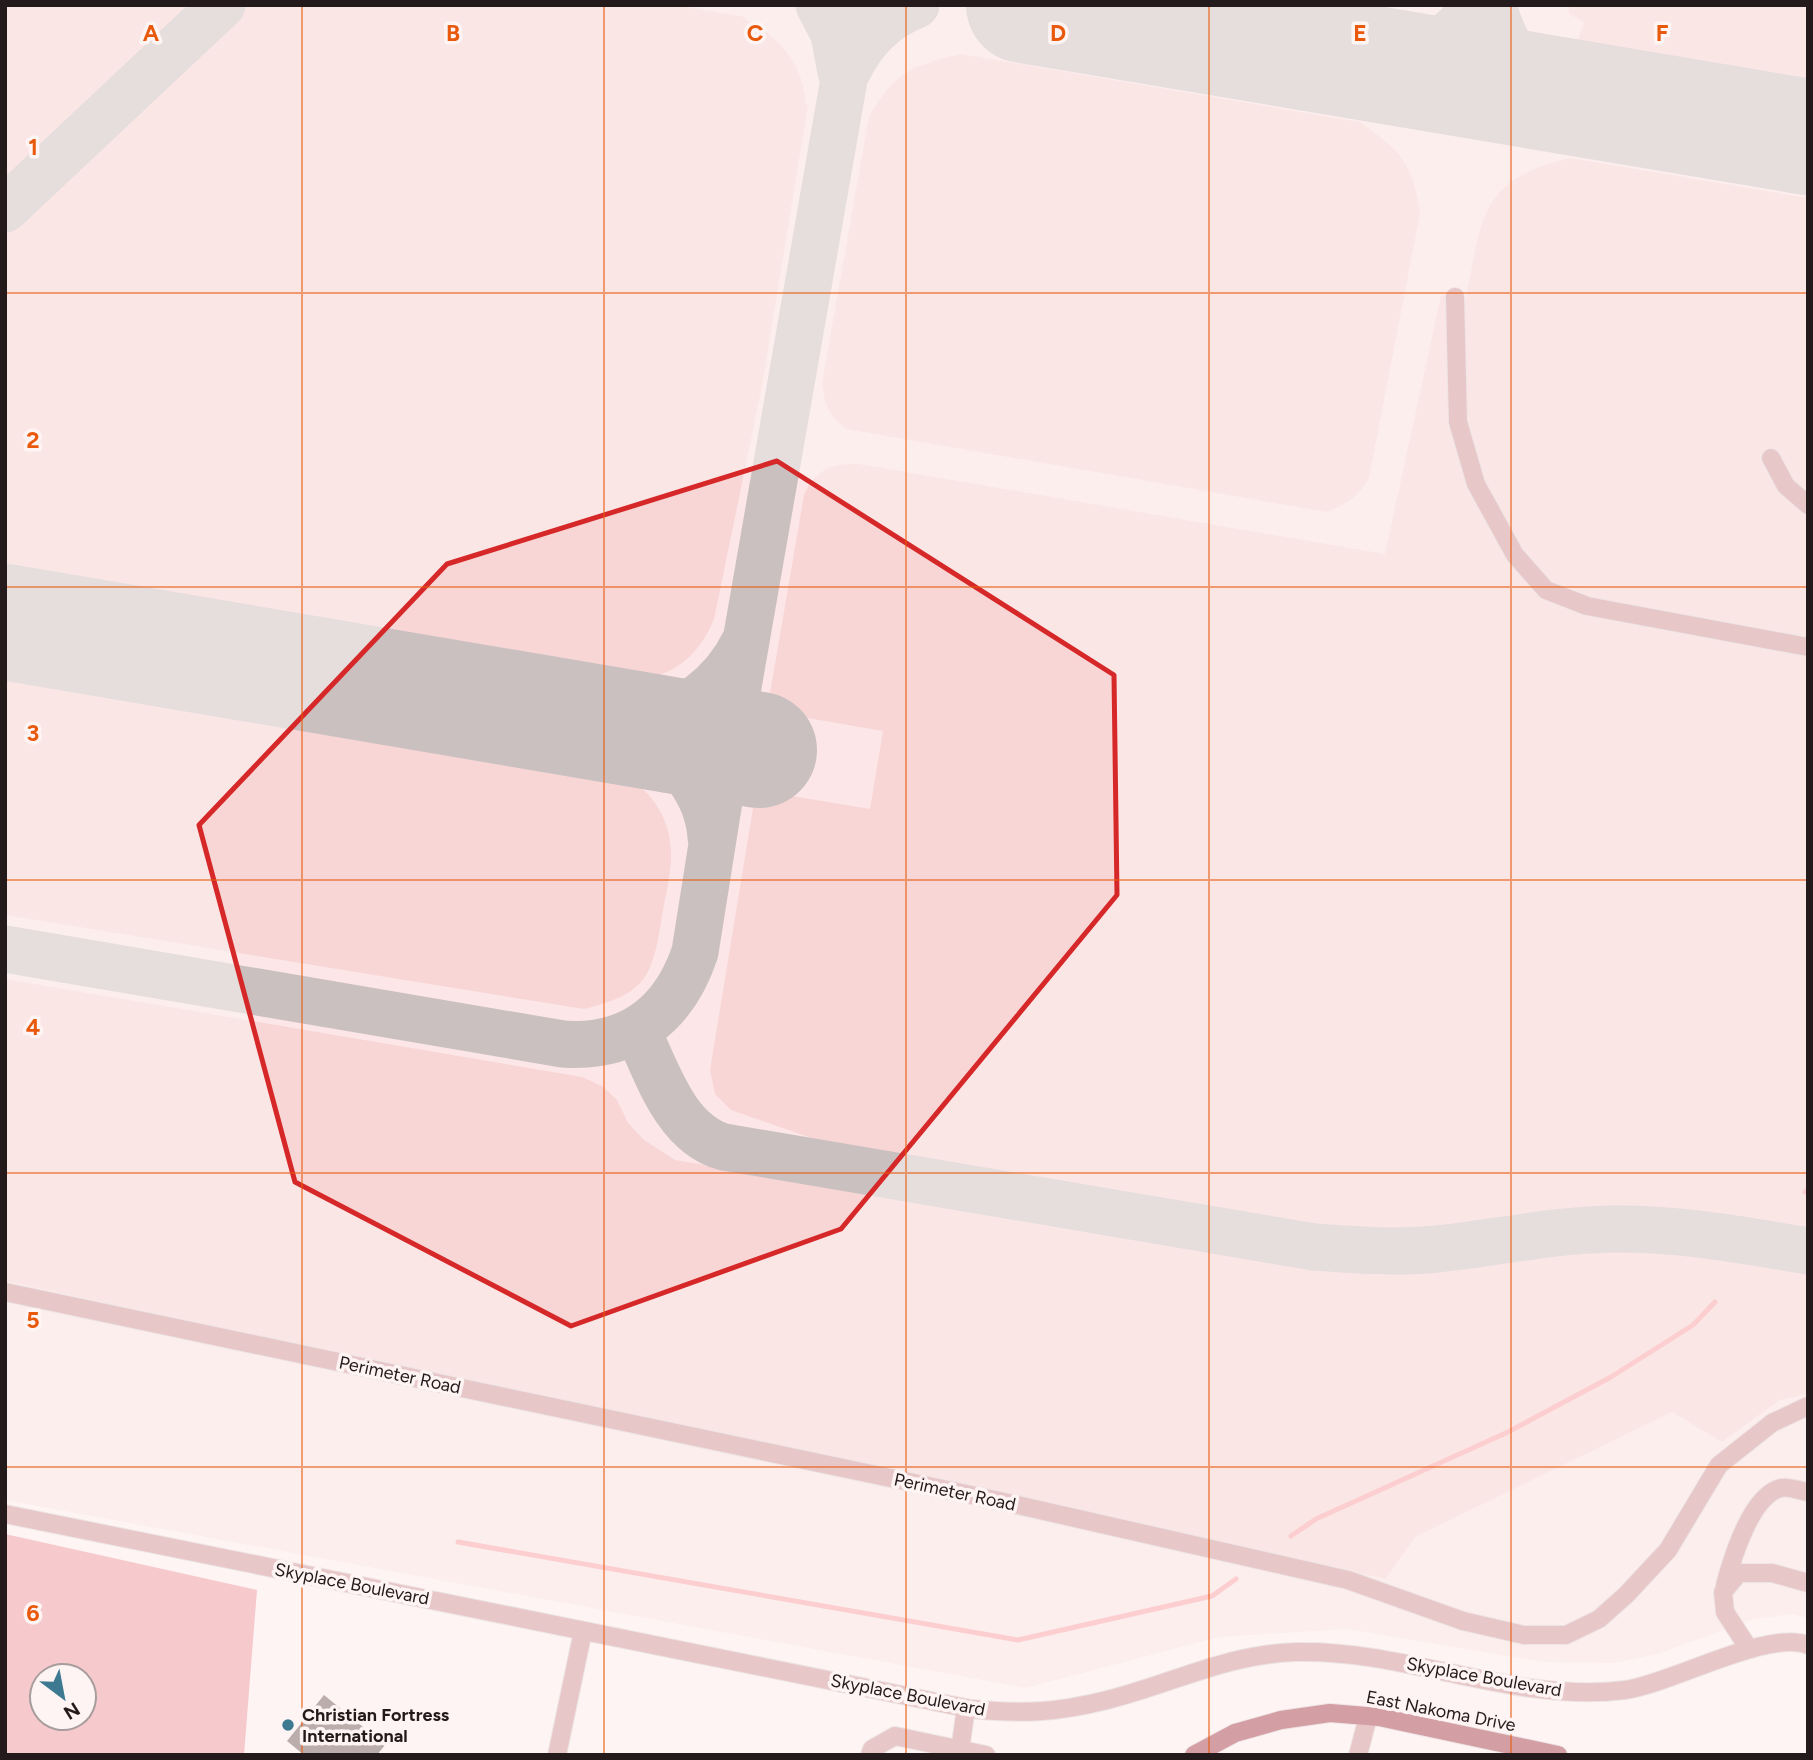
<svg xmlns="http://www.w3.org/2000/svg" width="1813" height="1760" font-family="Figtree,sans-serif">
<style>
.built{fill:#fce6e7}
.green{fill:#f8d6d6}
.forest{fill:#ee969b;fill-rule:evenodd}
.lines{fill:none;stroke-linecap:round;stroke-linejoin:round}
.stream{stroke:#faa1a5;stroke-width:5}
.taxiway{stroke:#cac0c0;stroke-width:47}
.runway{stroke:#cac0c0;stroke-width:116}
.building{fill:#6d5757}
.minor-casing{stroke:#dbd1d1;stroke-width:20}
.major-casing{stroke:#dbd1d1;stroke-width:20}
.minor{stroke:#ce9193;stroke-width:18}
.major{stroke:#a03543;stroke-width:18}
.marked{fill:none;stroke:#d62828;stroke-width:5;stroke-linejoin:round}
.grid{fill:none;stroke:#e8590c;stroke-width:2;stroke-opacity:0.55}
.poi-dot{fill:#3d7990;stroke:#fef4f4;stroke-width:2.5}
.labels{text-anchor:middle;stroke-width:7;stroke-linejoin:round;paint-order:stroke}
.street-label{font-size:18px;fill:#241a1b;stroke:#fef4f4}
.poi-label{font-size:18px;font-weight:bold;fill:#241a1b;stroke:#fef4f4;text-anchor:start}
.grid-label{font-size:23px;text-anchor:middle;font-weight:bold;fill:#e8590c;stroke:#fef4f4;stroke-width:7;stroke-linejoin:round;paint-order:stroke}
</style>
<rect width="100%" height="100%" fill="#fef4f4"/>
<path class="built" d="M5 5H1808V1618L1791 1614 1750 1620 1661 1653 1615 1663 1541 1662 1348 1629 1219 1637 1026 1688 5 1500Z"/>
<g class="green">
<path d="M5 5H191L5 181Z"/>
<path d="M248 5H676L745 17V19C779 36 804 65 806 105H808L762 386 714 619C691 675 650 684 594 681L5 581V235Z"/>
<path d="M1568 5H1808V79L1578 40 1584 22 1569 14Z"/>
<path d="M961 54 1360 122C1401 151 1413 163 1420 214L1369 478C1358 497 1347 504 1327 512L846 429C828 414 825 407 822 383L869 116C895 72 912 65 961 54Z"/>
<path d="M1570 158 1808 198V1230L1715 1214 1641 1210 1543 1213 1405 1233 1328 1229 820 1141 731 1110 715 1094 710 1070 756 790 870 809 883 731 767 711 804 495C815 469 832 463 859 464L1385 554 1441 295 1466 298C1482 217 1479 180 1570 158Z"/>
<path d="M5 661 598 762V764C639 776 670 808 671 852 672 872 665 896 662 916 659 934 655 967 641 982 626 998 606 1003 584 1009L5 915Z"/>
<path d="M5 979 582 1077 602 1086 617 1100 628 1123 644 1140 675 1160 1307 1267 1414 1274 1525 1255 1616 1247 1697 1253 1808 1271V1394L1780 1400 1722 1442 1672 1412 1415 1537 1386 1579 5 1281Z"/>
</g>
<path class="forest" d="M5 1534 257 1590 244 1755H5ZM42 1676H84V1718H42Z"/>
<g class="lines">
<g class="stream">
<path d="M1805 1192 1808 1189"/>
<path d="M1291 1536 1316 1519 1508 1432 1611 1377 1693 1325 1715 1302"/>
<path d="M458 1542 1018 1640 1212 1596 1236 1579"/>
</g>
<g class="taxiway">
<path d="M819 5 834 34 841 72"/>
<path d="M1493 5C1501 36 1518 69 1546 85 1559 92 1573 96 1587 100"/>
<path d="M1354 61C1410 57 1440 54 1476 5"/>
<path d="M848 70C863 39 884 18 916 5"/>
<path d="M5 209 222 5"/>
<path d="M711 837C708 789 675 758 640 730 684 710 722 688 744 643"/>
<path d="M5 949 563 1044C630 1049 674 1015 695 952L728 744 857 5"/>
<path d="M637 1030C657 1072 675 1133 724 1147L1314 1247C1355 1250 1396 1253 1437 1249 1495 1243 1553 1230 1612 1229 1678 1228 1743 1240 1808 1251"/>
</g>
<g class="runway">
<path d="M1024 5 1808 137"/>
<path d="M5 622 759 750"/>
</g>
</g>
<path class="building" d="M324 1695 385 1745 377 1755H304L287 1741Z"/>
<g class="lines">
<g class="minor-casing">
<g id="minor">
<path d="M1455 297 1458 422 1476 484 1515 555 1546 590 1587 606 1808 647"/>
<path d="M1771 458 1786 486 1808 505"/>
<path d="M5 1292 1000 1501 1348 1580 1463 1621 1524 1635H1566L1599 1619 1626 1595 1668 1550 1719 1465 1772 1423 1808 1406"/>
<path d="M5 1514 971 1709C1022 1714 1056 1713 1107 1700 1172 1684 1226 1654 1296 1652 1407 1649 1514 1704 1625 1690 1673 1683 1768 1629 1808 1645"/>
<path d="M1725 1585C1732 1559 1751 1495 1781 1488 1788 1486 1800 1491 1808 1492"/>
<path d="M1749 1649 1725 1612 1723 1592 1739 1573H1772L1808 1583"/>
<path d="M960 1750 966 1708"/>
<path d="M557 1755 583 1631"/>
<path d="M870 1755 872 1749 895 1736 986 1755"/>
<path d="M1358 1755 1368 1717"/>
</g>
</g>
<g class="major-casing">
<path id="major" d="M1194 1755 1235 1733 1281 1720 1330 1713 1379 1717 1558 1755"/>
</g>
<use href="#minor" class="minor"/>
<use href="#major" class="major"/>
</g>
<path d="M0 0H1813V1760H0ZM777 461 1114 675 1117 895 841 1229 571 1326 295 1182 199 825 447 564Z" fill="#fef4f4" fill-opacity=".55" fill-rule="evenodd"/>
<path class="marked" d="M777 461 1114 675 1117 895 841 1229 571 1326 295 1182 199 825 447 564Z"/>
<path class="grid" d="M302 5V1755M604 5V1755M906 5V1755M1209 5V1755M1511 5V1755M5 293H1808M5 587H1808M5 880H1808M5 1173H1808M5 1467H1808"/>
<circle class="poi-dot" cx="288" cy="1725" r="7"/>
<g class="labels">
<g class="street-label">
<text transform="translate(400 1375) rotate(12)" y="6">Perimeter Road</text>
<text transform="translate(955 1492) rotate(12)" y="6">Perimeter Road</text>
<text transform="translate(352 1584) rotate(11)" y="6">Skyplace Boulevard</text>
<text transform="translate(1484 1677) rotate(10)" y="6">Skyplace Boulevard</text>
<text transform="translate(908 1695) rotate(11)" y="6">Skyplace Boulevard</text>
<text transform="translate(1441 1711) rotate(11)" y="6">East Nakoma Drive</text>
</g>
<g class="poi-label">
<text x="302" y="1721">Christian Fortress<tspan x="302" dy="21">International</tspan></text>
</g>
</g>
<g class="grid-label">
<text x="151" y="41">A</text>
<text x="453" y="41">B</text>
<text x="755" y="41">C</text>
<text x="1058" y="41">D</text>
<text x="1360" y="41">E</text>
<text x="1662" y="41">F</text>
<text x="33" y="155">1</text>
<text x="33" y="448">2</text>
<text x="33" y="741">3</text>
<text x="33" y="1035">4</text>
<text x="33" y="1328">5</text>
<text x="33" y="1621">6</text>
</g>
<rect width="1813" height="1760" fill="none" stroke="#241a1b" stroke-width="14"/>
<g transform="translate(63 1697) rotate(148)"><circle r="33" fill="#fef4f4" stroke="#a79d9d" stroke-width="2"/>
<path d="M0-5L12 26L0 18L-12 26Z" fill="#3d7990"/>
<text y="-10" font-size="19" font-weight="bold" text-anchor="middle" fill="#241a1b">N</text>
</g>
</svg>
